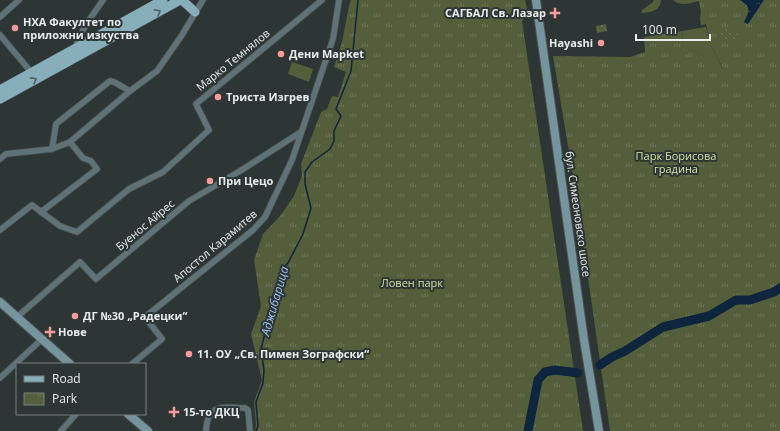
<svg xmlns="http://www.w3.org/2000/svg" width="780" height="431" font-family="'Open Sans',sans-serif">
<style>
.grass{fill:#545e3a}
.park{fill:url(#park-tufts)}
.garden{fill:url(#garden-dots)}
.water{fill:url(#water-ripples)}
.lines{fill:none;stroke-linecap:round;stroke-linejoin:round}
.stream{stroke:#0e253e;stroke-width:1.5}
.river{stroke:#0e253e;stroke-width:9}
.street-casing{stroke:#4c5352;stroke-width:7}
.secondary-casing{stroke:#4c5352;stroke-width:10}
.primary-casing{stroke:#4c5352;stroke-width:10}
.street{stroke:#5e7278;stroke-width:5.5}
.secondary{stroke:#75949e;stroke-width:8}
.primary{stroke:#86aebb;stroke-width:9}
.oneway{stroke:#4d6064}
.poi-dot{fill:#f59b99;stroke:#2e3635;stroke-width:1.5}
.labels{text-anchor:middle;stroke-width:4;stroke-linejoin:round;paint-order:stroke}
.poi-label{font-size:11px;font-weight:bold;fill:#e8edec;stroke:#2e3635;text-anchor:start}
.street-label{font-size:11px;fill:#e8edec;stroke:#2e3635}
.park-label{font-size:11px;fill:#d0e2a2;stroke:#2e3635}
.water-label{font-size:12px;font-style:italic;fill:#98c2f5;stroke:#2e3635}
</style>
<defs>
<pattern id="park-tufts" width="24" height="20" patternUnits="userSpaceOnUse"><rect width="24" height="20" fill="#545e3a"/><path d="M3 7l-1-3M5 7V3M7 7l1-3M15 17l-1-3M17 17v-4M19 17l1-3" fill="none" stroke="#6d7557"/></pattern>
<pattern id="garden-dots" width="8" height="8" patternUnits="userSpaceOnUse"><rect width="8" height="8" fill="#545e3a"/><path d="M2 2h.1M6 6h.1" fill="none" stroke="#6d7557" stroke-width="1.8" stroke-linecap="round"/></pattern>
<pattern id="water-ripples" width="26" height="14" patternUnits="userSpaceOnUse"><rect width="26" height="14" fill="#0e253e"/><path d="M2 4q2-2 4 0t4 0M15 11q2-2 4 0t4 0" fill="none" stroke="#31455a"/></pattern>
</defs>
<rect width="100%" height="100%" fill="#2e3635"/>
<g class="grass">
<path d="M654 0H661C660 11 652 12 642 13V10L652 3Z"/>
<path d="M706 27 710 43 723 70 697 52 681 47 683 40 682 31Z"/>
<path d="M292 62 313 69 309 82 288 74Z"/>
</g>
<g class="park">
<path d="M351 0H525L528 13 522 21 583 431H255L256 425 254 402 262 380 251 334 261 306 254 260 263 234 280 216 294 196 302 176 301 164 321 112 327 109 332 96 338 97 346 72 334 67 342 42 349 6Z"/>
<path d="M673 0H780V431H610L576 194 553 56 630 57 645 52 644 37 682 31 683 40 682 47 697 52 723 69 710 43 706 24 701 25 700 19 701 12 699 1C690 3 680 7 673 0Z"/>
</g>
<g class="garden">
<path d="M606 24 607 31 597 33 596 26Z"/>
<path d="M726 29C732 31 734 39 741 33L743 35 737 40 720 41V33L722 30Z"/>
</g>
<path class="water" d="M740 0H764L748 24 744 22C750 11 751 7 740 0Z"/>
<g class="lines">
<path class="stream" d="M256 431 258 426 256 402 263 383 264 370 261 349 266 329 273 313 279 291 282 269 288 263 303 234 311 208 305 184V172L312 162 330 149 334 141V131L341 116 336 109 351 71 358 0"/>
<g class="river">
<path d="M600 365 612 357 625 351 663 327 709 316 736 300H750L774 292 780 288"/>
<path d="M528 431 538 380 545 372 555 370 578 373"/>
</g>
<g class="street-casing">
<g id="street">
<path d="M0 17 19 0"/>
<path d="M0 35 32 73"/>
<path d="M80 47 77 43 85 26 103 0"/>
<path d="M52 149 56 124 110 81 114 82 130 91"/>
<path d="M0 159 6 154 52 149 70 142 130 91 157 71 182 35 203 0"/>
<path d="M41 212 97 169 91 161 83 158 70 142"/>
<path d="M0 230 32 205 60 226 77 232 129 189 163 172 209 130 196 104 322 0"/>
<path d="M17 317 80 262 96 279 189 201 240 171 301 132"/>
<path d="M132 364 162 339 145 317 253 230 265 217 292 160 333 39 339 0"/>
<path d="M0 378 42 339"/>
<path d="M61 431 76 414"/>
<path d="M206 431C207 403 224 407 245 408L248 410 250 431"/>
</g>
</g>
<g class="secondary-casing">
<g id="secondary">
<path d="M536 0 584 340 599 431"/>
<path d="M0 302 70 364"/>
<path d="M128 414 148 431"/>
</g>
</g>
<g class="primary-casing">
<g id="primary">
<path d="M182 0 195 12"/>
<path d="M0 90 163 0"/>
<path d="M0 99 180 0"/>
</g>
</g>
<use href="#street" class="street"/>
<use href="#secondary" class="secondary"/>
<use href="#primary" class="primary"/>
</g>
<defs><path id="oneway-chevron" d="M-2-3.5L2.5 0L-2 3.5" fill="none" stroke-width="1.6" stroke-linecap="round" stroke-linejoin="round"/></defs>
<g class="oneway">
<use href="#oneway-chevron" transform="translate(158 12) rotate(-29)"/>
<use href="#oneway-chevron" transform="translate(34 80) rotate(-29)"/>
</g>
<g class="poi-dot">
<path d="M553 7h4v4h4v4h-4v4h-4v-4h-4v-4h4z"/>
<circle cx="15" cy="28" r="4"/>
<circle cx="601" cy="43" r="4"/>
<circle cx="281" cy="54" r="4"/>
<circle cx="218" cy="97" r="4"/>
<circle cx="210" cy="181" r="4"/>
<circle cx="75" cy="316" r="4"/>
<path d="M48 326h4v4h4v4h-4v4h-4v-4h-4v-4h4z"/>
<circle cx="189" cy="354" r="4"/>
<path d="M172 406h4v4h4v4h-4v4h-4v-4h-4v-4h4z"/>
</g>
<g class="labels">
<g class="poi-label">
<text x="546" y="17" text-anchor="end">САГБАЛ Св. Лазар</text>
<text x="23" y="26">НХА Факултет по<tspan x="23" dy="13">приложни изкуства</tspan></text>
<text x="593" y="47" text-anchor="end">Hayashi</text>
<text x="289" y="58">Дени Mapket</text>
<text x="226" y="101">Триста Изгрев</text>
<text x="218" y="185">При Цецо</text>
<text x="83" y="320">ДГ №30 „Радецки“</text>
<text x="58" y="336">Нове</text>
<text x="197" y="358">11. ОУ „Св. Пимен Зографски“</text>
<text x="183" y="416">15-то ДКЦ</text>
</g>
<g class="street-label">
<text transform="translate(233 60) rotate(-39)" y="4">Марко Темнялов</text>
<text transform="translate(578 214) rotate(82)" y="4">бул. Симеоновско шосе</text>
<text transform="translate(145 225) rotate(-40)" y="4">Буенос Айрес</text>
<text transform="translate(215 246) rotate(-40)" y="4">Апостол Карамитев</text>
</g>
<g class="park-label">
<text x="676" y="160">Парк Борисова<tspan x="676" dy="13">градина</tspan></text>
<text x="412" y="287">Ловен парк</text>
</g>
<g class="water-label">
<text transform="translate(275 301) rotate(-74)" y="4">Аджибарица</text>
</g>
</g>
<rect x="16" y="363" width="130" height="52" fill="#2e3635" stroke="#787f7e"/>
<rect x="24" y="376" width="20" height="6" fill="#86aebb" stroke="#787f7e"/>
<text x="52" y="383" font-size="12" fill="#e8edec">Road</text>
<rect x="24" y="393" width="20" height="12" fill="url(#park-tufts)" stroke="#787f7e"/>
<text x="52" y="403" font-size="12" fill="#e8edec">Park</text>
<path d="M636 34v6h74v-6" fill="none" stroke="#e8edec" stroke-width="2"/>
<text x="642" y="34" font-size="12" fill="#e8edec" stroke="#2e3635" stroke-width="3" paint-order="stroke">100 m</text>
</svg>
